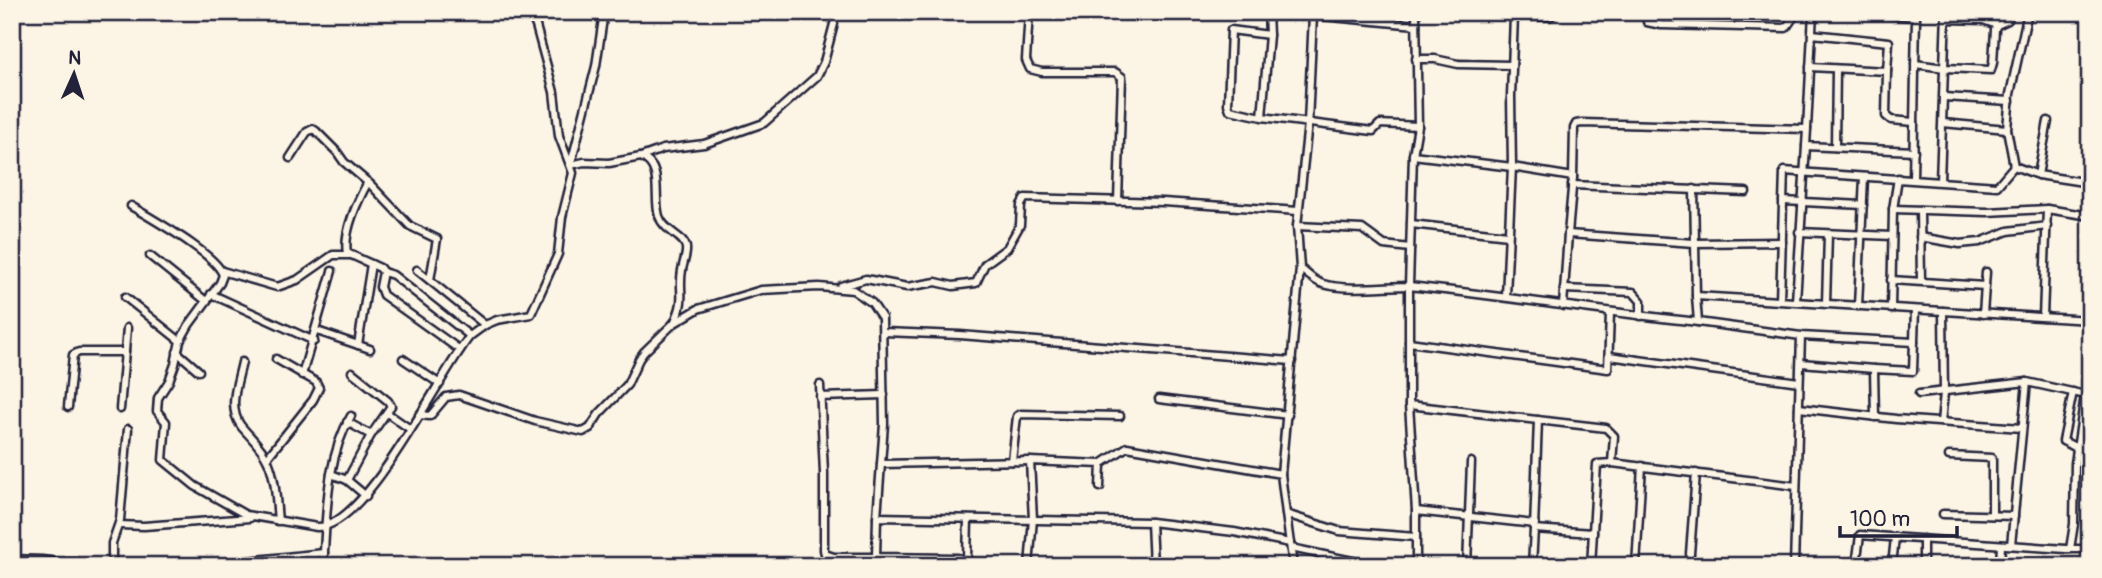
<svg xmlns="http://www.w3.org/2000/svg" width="2102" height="578" font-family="Pangolin,sans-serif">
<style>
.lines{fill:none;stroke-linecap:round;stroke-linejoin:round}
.street-casing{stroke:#22223b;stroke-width:11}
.street{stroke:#fcf5e5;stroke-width:6}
</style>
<rect width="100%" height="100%" fill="#fcf5e5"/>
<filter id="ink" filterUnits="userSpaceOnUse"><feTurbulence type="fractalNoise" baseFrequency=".0143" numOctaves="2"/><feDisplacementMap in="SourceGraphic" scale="14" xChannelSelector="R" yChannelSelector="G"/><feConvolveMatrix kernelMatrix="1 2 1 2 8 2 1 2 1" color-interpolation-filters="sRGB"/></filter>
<g filter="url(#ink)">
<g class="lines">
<g class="street-casing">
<g id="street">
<path d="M1029 12 1026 60 1030 69 1042 72H1115L1122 77 1118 201"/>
<path d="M1268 12 1269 35 1262 117 1373 131 1380 124 1418 126"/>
<path d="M1279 12 1416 25"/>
<path d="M1416 12 1418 126 1413 155 1512 167 1511 96 1514 16C1527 15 1538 18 1551 16V12"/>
<path d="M1645 12 1647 22 1661 25 1786 28 1797 12"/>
<path d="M1861 12 1916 17 1913 179"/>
<path d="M1478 14 1514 16"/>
<path d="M1313 15 1308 123 1297 226 1300 268C1307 274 1314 281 1323 284 1347 291 1384 286 1409 286L1413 155"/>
<path d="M1946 19 1983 20 1997 25"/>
<path d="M1416 59H1435L1458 64 1512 65"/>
<path d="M1915 64 1945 68 1991 70 1993 63 1995 29 1997 25 2008 20 2010 12"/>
<path d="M1810 67 1887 71 1889 42 1812 34"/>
<path d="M1887 71 1886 116 1891 120 1914 122"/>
<path d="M1944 97 2010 101"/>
<path d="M1262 117 1230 110 1228 104 1231 30 1269 35"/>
<path d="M1943 123 2007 129"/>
<path d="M1807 129 1806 146 1914 151"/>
<path d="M1835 147 1836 69"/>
<path d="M641 157 663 149 704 144 764 123 817 76 824 62 834 24"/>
<path d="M290 158 307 132 313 129 316 131 337 152 344 162 371 185 410 226 437 239 430 280"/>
<path d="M571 164 596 66 604 12"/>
<path d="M571 165 584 162 609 163 641 157C664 167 653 196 659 216 664 232 685 236 686 248 687 255 683 263 682 270 678 293 687 297 674 323"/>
<path d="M2014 166 2007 129 2010 94 2028 12"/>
<path d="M2038 175 2048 121"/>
<path d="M1940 181 1946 12"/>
<path d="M368 182C358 200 343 232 347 253L380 268 383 272 380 287 383 295 460 350"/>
<path d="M1572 185 1746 192"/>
<path d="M1694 189 1696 296"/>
<path d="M1783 201 1863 205"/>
<path d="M131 206C152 219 216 254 223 275L220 283 189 325 180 341 175 364 169 381 158 398 157 411 166 422 163 460 195 486 246 515 317 527C366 529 439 374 470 336L485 325 497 320 531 314 558 254 562 217 573 173 559 136 554 92 536 26 530 12"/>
<path d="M1893 209 1987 212 2047 209 2090 216"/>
<path d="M1920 210 1921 281"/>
<path d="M1411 224 1508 235"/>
<path d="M1297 226 1362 229 1384 245 1410 248"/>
<path d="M1799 232 1892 236"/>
<path d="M1920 237 1960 244 1980 242 2008 231 2047 226"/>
<path d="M1782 242 1694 243 1568 234 1573 177 1574 128 1576 124 1582 123 1807 129 1813 12"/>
<path d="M150 256 206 301"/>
<path d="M417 270 485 325"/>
<path d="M222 271 277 287 297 280 333 255H349"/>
<path d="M383 272 393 275 470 336"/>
<path d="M1891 280 1985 286"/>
<path d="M841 286 866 279 907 287 936 282 953 286 976 283 985 264 1007 248 1020 225 1021 205 1025 198 1163 202 1298 211"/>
<path d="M1564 289 1633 292 1641 301V316"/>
<path d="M211 294 314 341"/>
<path d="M1506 296 1512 167 1573 177"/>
<path d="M125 297 180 341"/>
<path d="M1780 300 1784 171 1997 186 2014 166 2038 175 2090 183"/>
<path d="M1796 301 1806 146"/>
<path d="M1826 304 1828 234"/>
<path d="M1563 306 1568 234"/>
<path d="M1858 306 1864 177"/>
<path d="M1891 309 1893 209 1898 178"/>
<path d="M1983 314 1986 272"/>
<path d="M2043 317 2047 209"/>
<path d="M1698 322C1601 312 1505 296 1409 286V405L1606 428 1614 436 1612 463 1796 486"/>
<path d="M317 331 370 349"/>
<path d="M884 332 960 335 1292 361"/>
<path d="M1801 336 1914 342"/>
<path d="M1409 342 1608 369 1610 313"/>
<path d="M358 345 371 264"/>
<path d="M177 352 199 371"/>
<path d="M1609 356 1799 382"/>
<path d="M403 359 440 384"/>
<path d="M242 362C238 382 227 407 241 426 251 438 262 447 268 461 276 479 276 501 278 521"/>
<path d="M1801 363 1874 369"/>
<path d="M302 375 332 271"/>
<path d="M820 385 824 473V550L825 554 834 557H876L877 566"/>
<path d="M2073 392 2063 441 2077 448"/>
<path d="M1919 394 2027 382"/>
<path d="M820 397 884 395"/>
<path d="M1159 399 1288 415"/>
<path d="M1409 405 1416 511"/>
<path d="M68 407 73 355 79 352H125"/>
<path d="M1799 408 1896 419 2022 428"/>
<path d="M120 409 127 328"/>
<path d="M387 413 410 429"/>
<path d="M419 415 430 416 446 397 459 395 535 421 583 432 590 428 599 414 627 385 639 359 644 352 673 324 698 309 761 290 819 287 853 290 872 303 882 318 884 424 877 517"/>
<path d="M1875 417 1874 369 1913 371 1915 310"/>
<path d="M1538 420 1534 529 1593 533"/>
<path d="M347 422 371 435"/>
<path d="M1941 422 1944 393 1943 311"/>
<path d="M1949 456 1992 458V515"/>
<path d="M267 458 313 400 319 388 316 382 276 359"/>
<path d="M1012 461 1017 416 1021 414 1120 416"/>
<path d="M881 464 1030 461"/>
<path d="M1101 464 1127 447 1281 474"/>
<path d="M331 474 347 480 366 496"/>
<path d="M347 480 371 435 391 406 388 401 352 372"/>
<path d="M1286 514 1281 474 1300 268"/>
<path d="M1943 514 2014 516"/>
<path d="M120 525 144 526 250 518"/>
<path d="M2011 545 2027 382 2090 396"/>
<path d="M1291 548 1376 566"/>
<path d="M2070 549 2074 524 2075 463 2085 395"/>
<path d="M1690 554 1696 473"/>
<path d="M12 559 42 560 85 566"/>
<path d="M967 559 968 519"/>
<path d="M112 566V543L120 520 128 429"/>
<path d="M199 566 324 553"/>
<path d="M323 566C327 516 325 460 351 416"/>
<path d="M976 566 975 563 958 558 876 557 877 517 1151 522"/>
<path d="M1029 566 1033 519 1030 461 1101 464 1100 487"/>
<path d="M1153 566 1151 522 1234 532 1290 543"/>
<path d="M1293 566 1286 514 1339 531 1416 537"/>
<path d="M1416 566V511L1535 524"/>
<path d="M1467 566 1471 462"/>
<path d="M1532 566 1534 529"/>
<path d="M1591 566 1597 464 1612 463"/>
<path d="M1636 566 1642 466"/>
<path d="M1794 566 1801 336 1698 322 1696 296 2090 320"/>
<path d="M1856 566 1860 535 2066 549H2090"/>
<path d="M1892 566 1895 537"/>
<path d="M1923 566V539"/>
<path d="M2000 566 2001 545"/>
</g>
</g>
<use href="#street" class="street"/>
</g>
</g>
<rect width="2102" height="578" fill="none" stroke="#fcf5e5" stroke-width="42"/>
<rect x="21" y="21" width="2060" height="536" fill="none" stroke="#22223b" stroke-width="2.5" filter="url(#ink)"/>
<g transform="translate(74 74) rotate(3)" stroke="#fcf5e5" stroke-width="5" paint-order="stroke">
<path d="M0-5L12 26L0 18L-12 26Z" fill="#22223b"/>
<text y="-10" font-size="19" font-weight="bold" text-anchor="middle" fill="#22223b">N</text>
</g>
<path d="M1840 526v10h117v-10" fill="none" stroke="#22223b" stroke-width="3.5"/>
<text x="1850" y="526" font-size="21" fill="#22223b" stroke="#fcf5e5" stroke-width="5" paint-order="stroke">100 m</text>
</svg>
